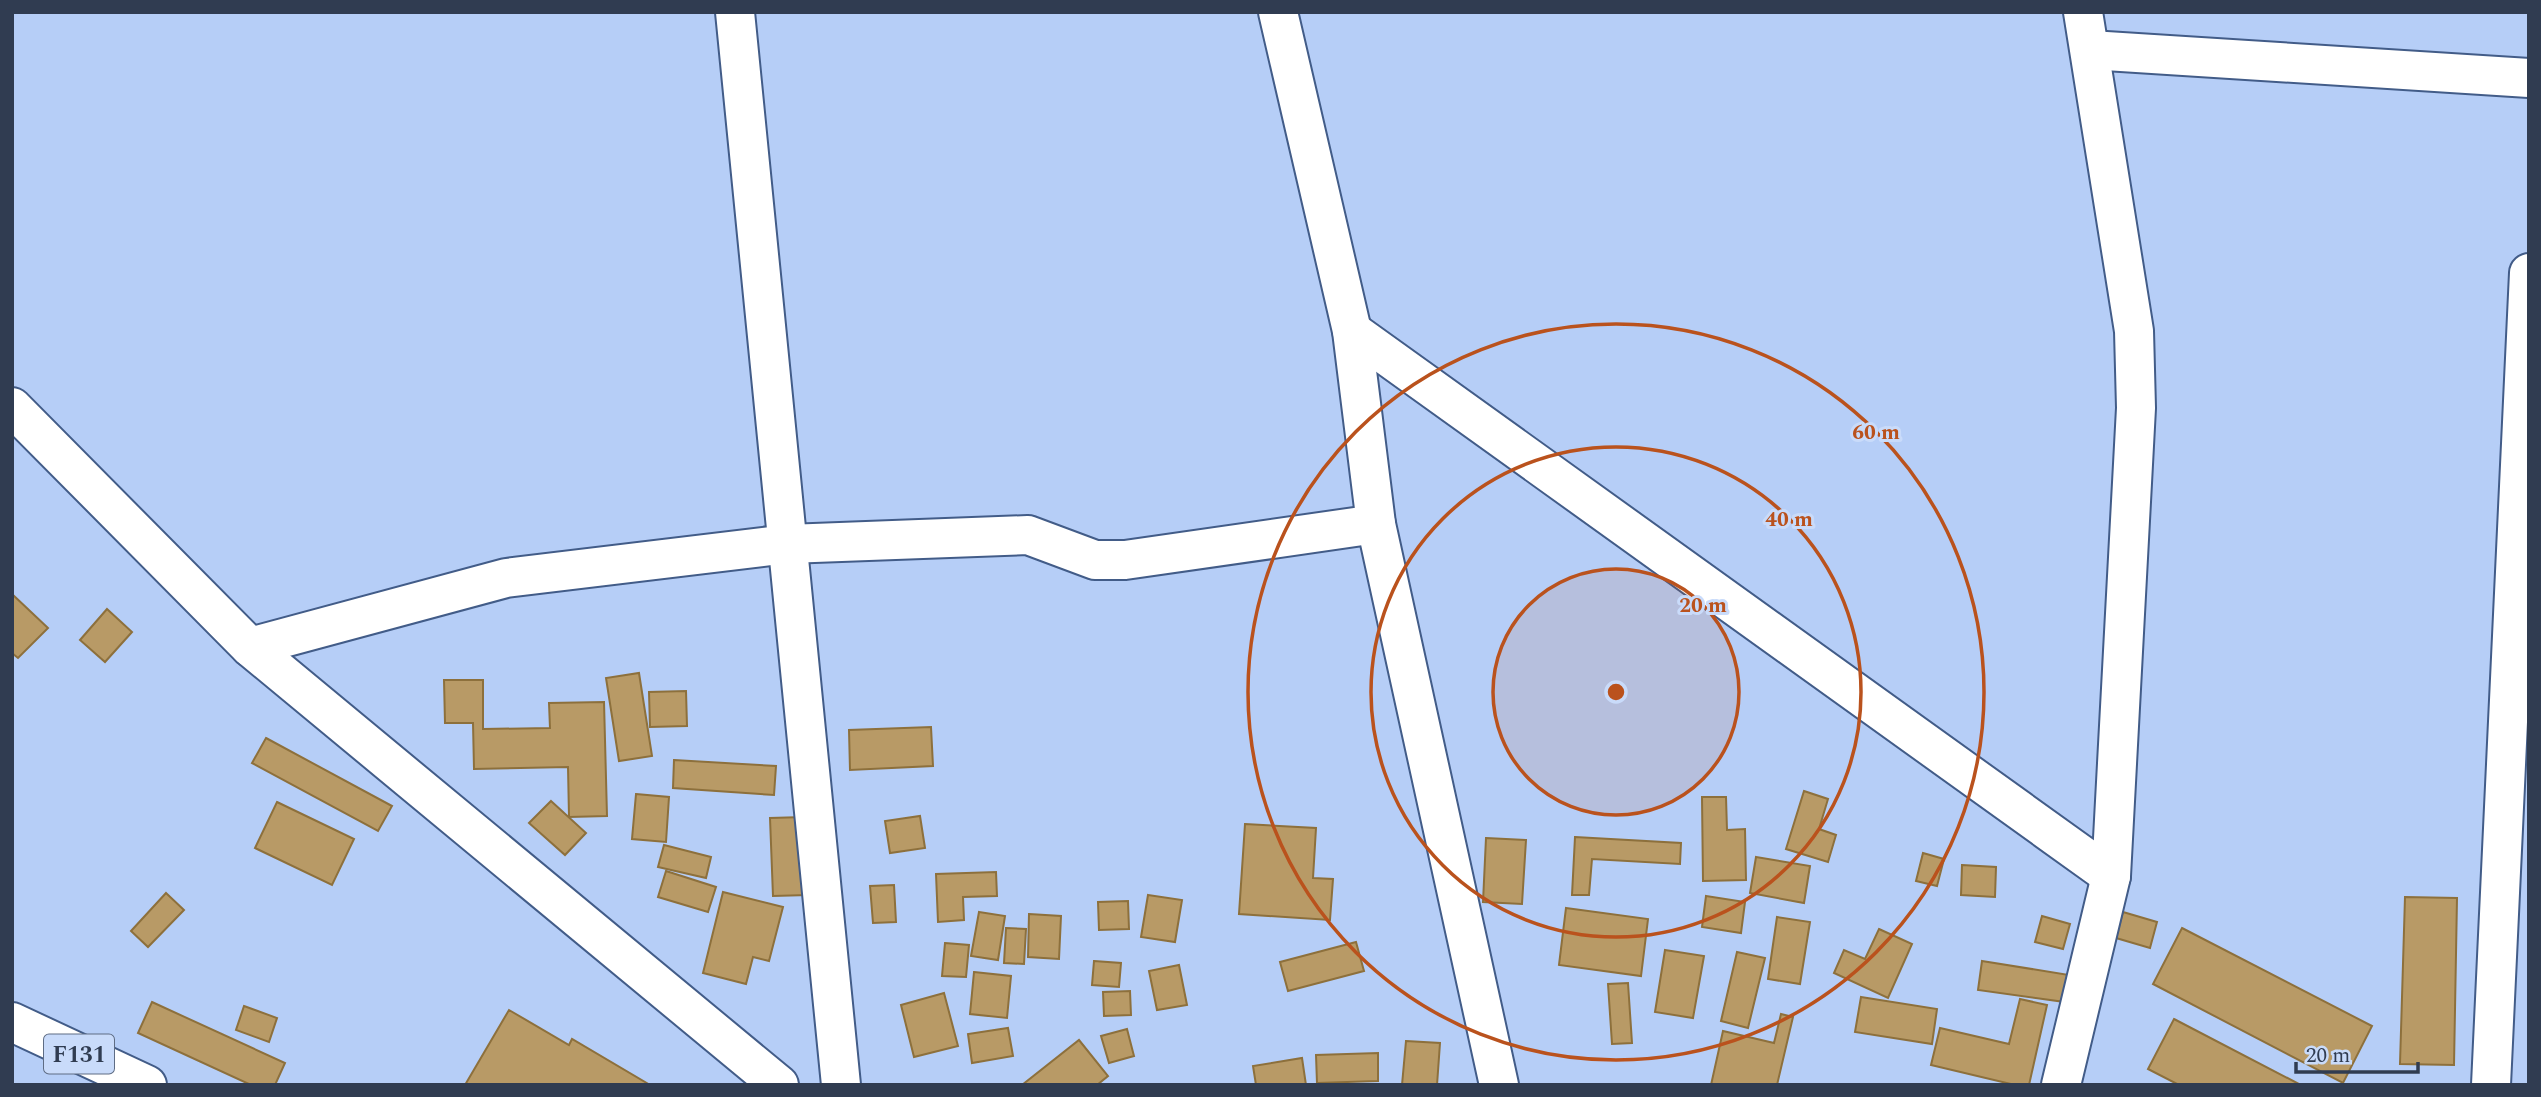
<svg xmlns="http://www.w3.org/2000/svg" width="2541" height="1097" font-family="Spectral,serif">
<style>
.building{fill:#b89a66;stroke:#8d703c;stroke-width:2}
.lines{fill:none;stroke-linecap:round;stroke-linejoin:round}
.minor-casing{stroke:#425c88;stroke-width:42}
.primary-casing{stroke:#425c88;stroke-width:42}
.minor{stroke:#fff;stroke-width:38}
.primary{stroke:#fff;stroke-width:38}
.ring{fill:none;stroke:#ba521d;stroke-width:3.5}
.labels{text-anchor:middle;stroke-width:6;stroke-linejoin:round;paint-order:stroke}
.shield{fill:#c9dbfa;stroke:#5e6c84;stroke-width:2}
.shield-label{font-size:23px;font-weight:bold;fill:#303c51}
.centre{fill:#ba521d;stroke:#c9dbfa;stroke-width:3.5}
.ring-label{font-size:21px;text-anchor:middle;font-weight:bold;fill:#ba521d;stroke:#c9dbfa;stroke-width:6;stroke-linejoin:round;paint-order:stroke}
</style>
<rect width="100%" height="100%" fill="#b6cef7"/>
<g class="building">
<path d="M12 594 48 628 18 658 12 653Z"/>
<path d="M107 609 132 632 105 662 80 640Z"/>
<path d="M639 673 652 756 619 761 606 678Z"/>
<path d="M444 680H483V729L550 728 549 703 604 702 607 816 569 817 568 767 474 769 473 723H445Z"/>
<path d="M686 691 687 726 650 727 649 692Z"/>
<path d="M931 727 933 766 850 770 849 730Z"/>
<path d="M266 738 392 806 378 831 252 763Z"/>
<path d="M674 760 776 766 774 795 673 788Z"/>
<path d="M1804 791 1828 799 1819 829 1836 835 1828 862 1786 849Z"/>
<path d="M636 794 669 797 666 842 632 839Z"/>
<path d="M1702 797H1726L1727 830 1745 829 1746 880 1703 881Z"/>
<path d="M551 801 586 833 565 855 529 823Z"/>
<path d="M277 802 354 839 332 885 255 848Z"/>
<path d="M920 816 925 848 890 853 885 821Z"/>
<path d="M804 817 808 895 773 896 770 818Z"/>
<path d="M1245 824 1316 828 1313 878 1333 879 1330 920 1239 914Z"/>
<path d="M1575 837 1681 843 1680 864 1592 859 1589 895H1572Z"/>
<path d="M1486 838 1526 840 1522 904 1483 902Z"/>
<path d="M664 845 711 857 706 878 658 867Z"/>
<path d="M1923 853 1944 859 1937 886 1916 881Z"/>
<path d="M1756 857 1810 866 1804 903 1750 893Z"/>
<path d="M1962 865 1996 867 1995 897 1961 895Z"/>
<path d="M666 871 716 887 708 912 658 897Z"/>
<path d="M996 872 997 896 963 897 964 920 938 922 936 874Z"/>
<path d="M894 885 896 922 873 923 870 886Z"/>
<path d="M723 892 783 907 769 961 753 957 746 984 703 973Z"/>
<path d="M166 893 184 910 148 947 131 931Z"/>
<path d="M1148 895 1182 900 1175 942 1141 937Z"/>
<path d="M1706 896 1745 902 1741 933 1702 927Z"/>
<path d="M2405 897 2457 898 2454 1065 2400 1064Z"/>
<path d="M1128 901 1129 929 1099 930 1098 902Z"/>
<path d="M1566 908 1648 919 1641 976 1559 965Z"/>
<path d="M979 912 1005 916 998 960 971 956Z"/>
<path d="M2123 912 2157 922 2150 948 2116 938Z"/>
<path d="M1029 914 1061 916 1059 959 1028 957Z"/>
<path d="M2042 916 2070 924 2063 949 2035 942Z"/>
<path d="M1777 917 1810 922 1800 984 1768 979Z"/>
<path d="M1006 928 1026 929 1024 964 1004 963Z"/>
<path d="M2182 928 2372 1026 2343 1083 2153 984Z"/>
<path d="M1879 929 1912 944 1888 998 1834 973 1844 950 1865 959Z"/>
<path d="M1356 942 1364 971 1288 991 1280 962Z"/>
<path d="M945 943 969 945 966 977 942 976Z"/>
<path d="M1665 950 1704 956 1693 1018 1655 1012Z"/>
<path d="M1737 952 1765 958 1748 1028 1721 1021Z"/>
<path d="M1094 961 1121 963 1119 987 1092 985Z"/>
<path d="M1982 961 2069 975 2065 1002 1978 990Z"/>
<path d="M1179 965 1187 1005 1157 1010 1149 971Z"/>
<path d="M974 972 1011 976 1007 1018 970 1014Z"/>
<path d="M1628 983 1632 1043 1612 1044 1608 984Z"/>
<path d="M1130 991 1131 1015 1104 1016 1103 992Z"/>
<path d="M944 993 958 1046 914 1057 901 1005Z"/>
<path d="M1861 997 1937 1009 1932 1044 1855 1032Z"/>
<path d="M2020 999 2047 1005 2029 1085H2015L1931 1065 1940 1028 2009 1044Z"/>
<path d="M152 1002 285 1063 275 1085H251L138 1033Z"/>
<path d="M244 1006 277 1018 269 1042 236 1030Z"/>
<path d="M509 1010 569 1045 572 1039 650 1085H465Z"/>
<path d="M1781 1014 1793 1017 1777 1085H1711L1723 1031 1774 1043Z"/>
<path d="M2174 1019 2299 1084 2298 1085H2179L2148 1069Z"/>
<path d="M1008 1028 1013 1056 972 1063 968 1034Z"/>
<path d="M1127 1029 1134 1056 1109 1063 1101 1036Z"/>
<path d="M1079 1040 1108 1076 1097 1085H1022Z"/>
<path d="M1406 1041 1440 1043 1437 1085H1402Z"/>
<path d="M1378 1053V1081L1317 1083 1316 1055Z"/>
<path d="M1302 1058 1306 1085H1256L1253 1066Z"/>
</g>
<g class="lines">
<g class="minor-casing">
<g id="minor">
<path d="M735 12 841 1085"/>
<path d="M1278 12 1352 331 1376 524 1499 1085"/>
<path d="M2090 50 2529 78"/>
<path d="M1352 331 2111 876"/>
<path d="M250 647 506 578 787 544 1028 535 1095 560H1125L1376 524"/>
<path d="M2061 1085 2111 876 2136 408 2134 331 2083 12"/>
<path d="M2491 1085 2529 273"/>
</g>
</g>
<g class="primary-casing">
<g id="primary">
<path d="M12 407 250 647 779 1085"/>
<path d="M12 1022 147 1085"/>
</g>
</g>
<use href="#minor" class="minor"/>
<use href="#primary" class="primary"/>
</g>
<circle cx="1616" cy="692" r="123" fill="#ba521d" fill-opacity=".12"/>
<g class="ring">
<circle cx="1616" cy="692" r="123"/>
<circle cx="1616" cy="692" r="245"/>
<circle cx="1616" cy="692" r="368"/>
</g>
<g class="labels">
<rect class="shield" x="44" y="1034.5" width="70" height="39" rx="5"/>
<g class="shield-label">
<text x="79" y="1062">F131</text>
</g>
</g>
<circle cx="1616" cy="692" r="10" class="centre"/>
<g class="ring-label">
<text x="1876" y="439">60 m</text>
<text x="1789" y="526">40 m</text>
<text x="1703" y="612">20 m</text>
</g>
<rect width="2541" height="1097" fill="none" stroke="#303c51" stroke-width="28"/>
<path d="M2296 1062v10h122v-10" fill="none" stroke="#303c51" stroke-width="3.5"/>
<text x="2306" y="1062" font-size="21" fill="#303c51" stroke="#c9dbfa" stroke-width="5" paint-order="stroke">20 m</text>
</svg>
